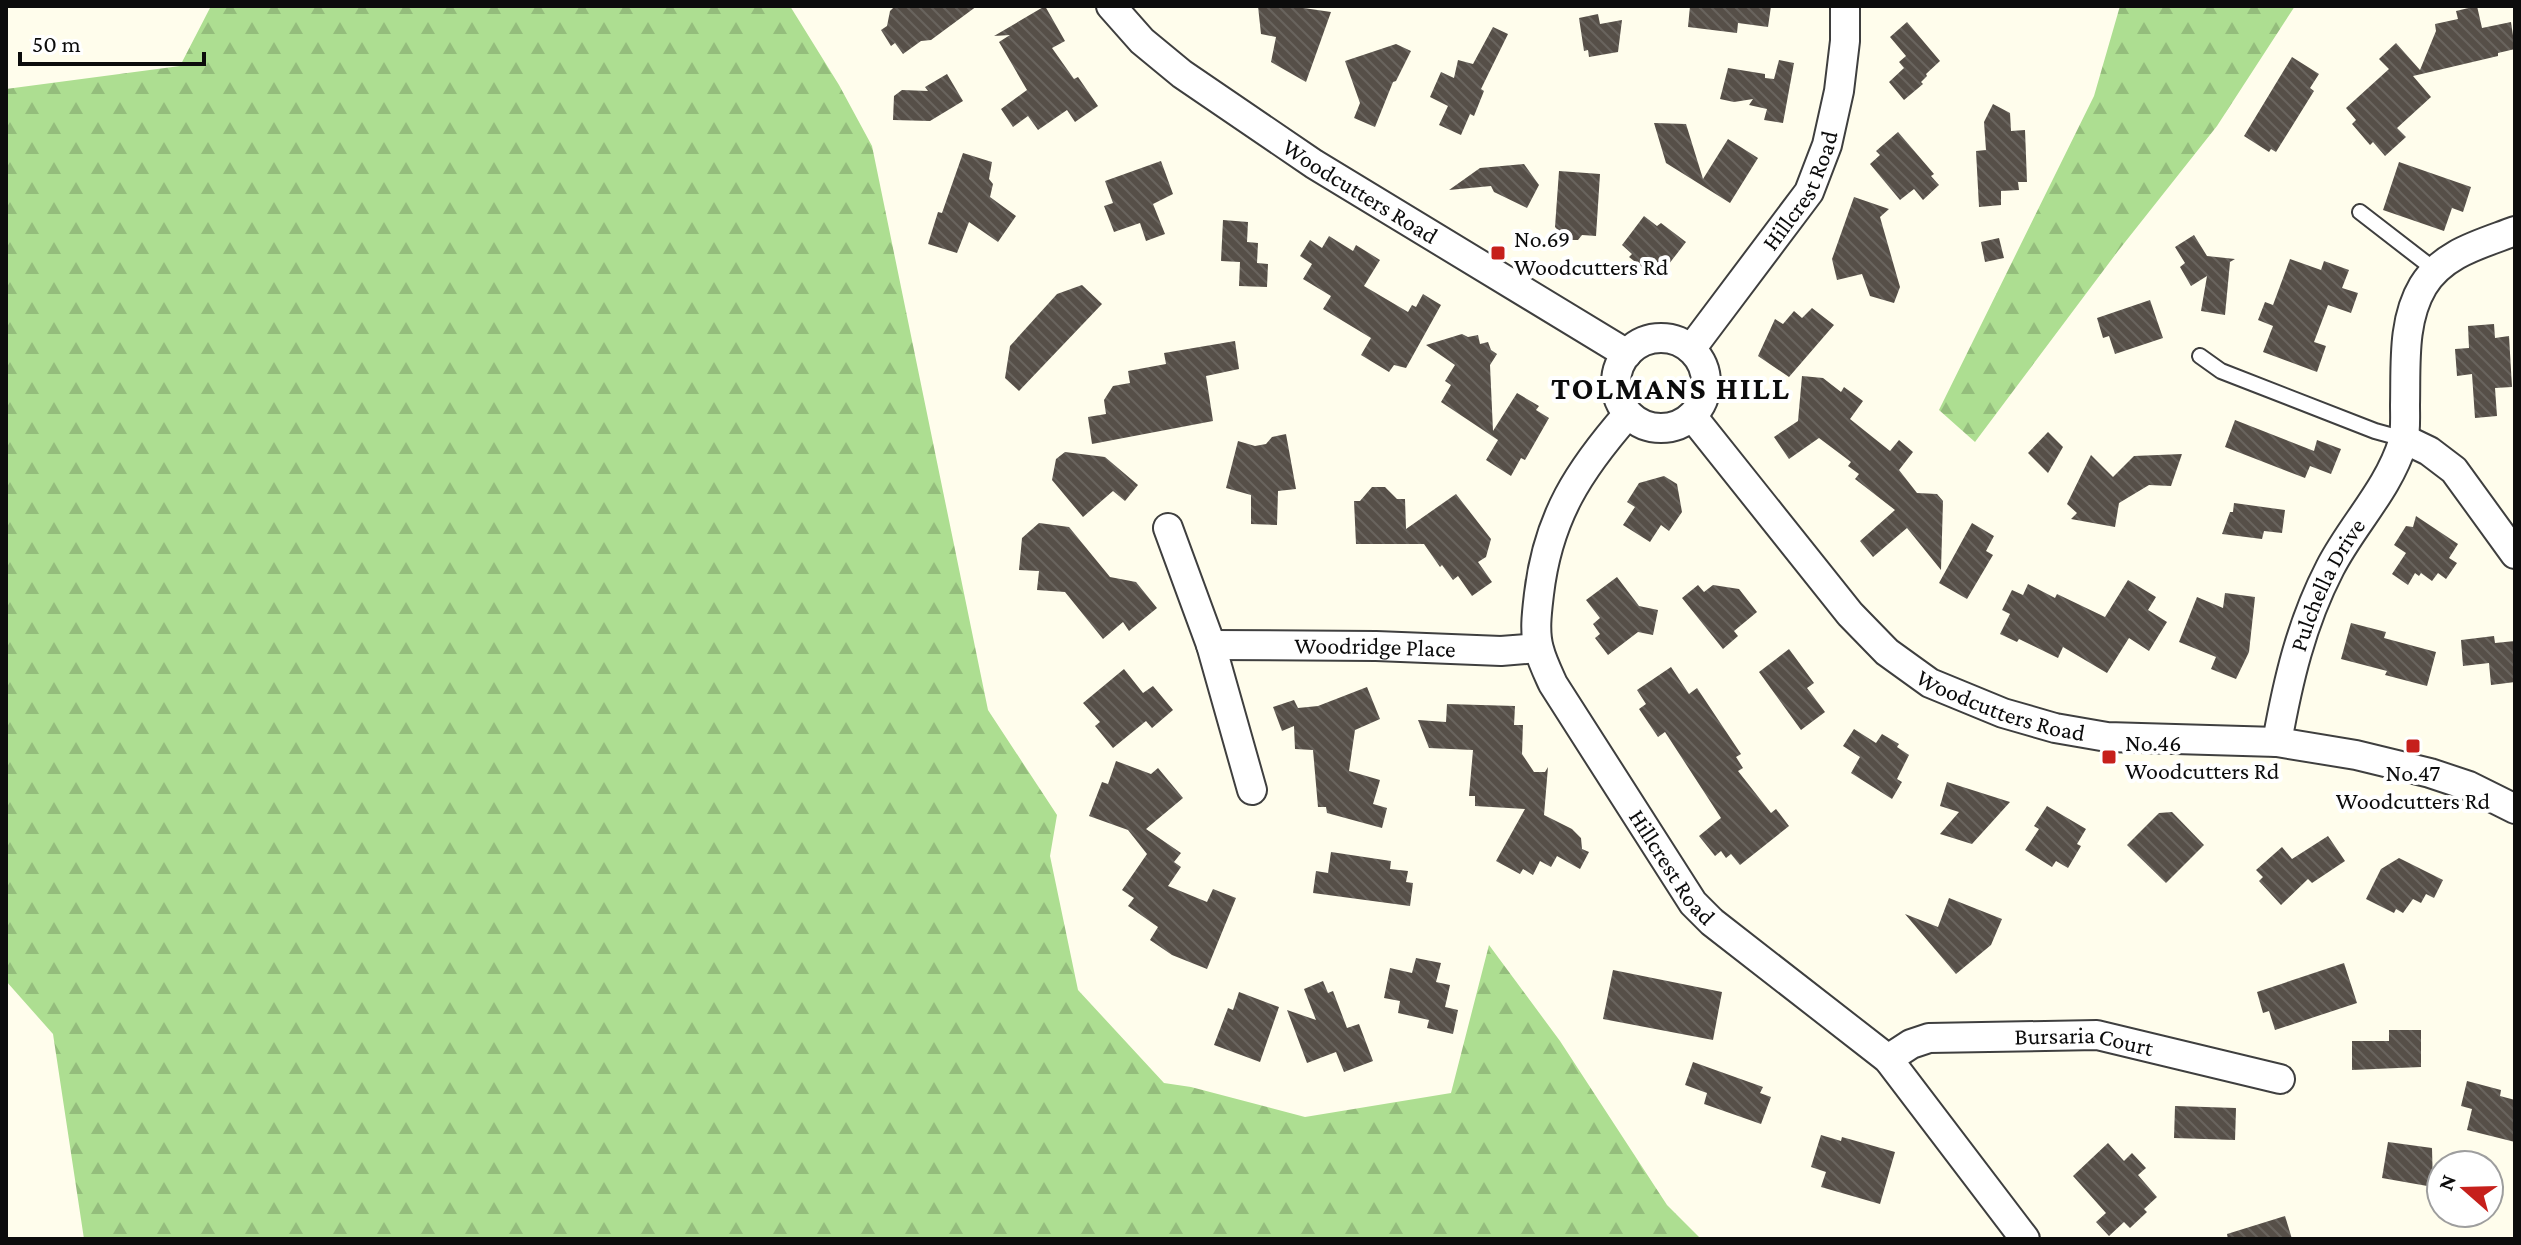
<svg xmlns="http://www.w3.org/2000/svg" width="2521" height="1245" font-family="'Crimson Pro',serif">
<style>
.forest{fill:url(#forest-firs)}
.building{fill:url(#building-back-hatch)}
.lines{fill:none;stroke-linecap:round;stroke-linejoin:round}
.lane-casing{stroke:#3f3f3f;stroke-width:18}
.street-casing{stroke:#3f3f3f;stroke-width:32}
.lane{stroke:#fff;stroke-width:14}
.street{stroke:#fff;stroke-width:28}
.poi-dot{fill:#c6201b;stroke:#fff;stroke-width:3}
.labels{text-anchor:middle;stroke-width:8;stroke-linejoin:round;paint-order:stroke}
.street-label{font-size:24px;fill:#0c0c0c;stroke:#fff}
.poi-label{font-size:24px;fill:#0c0c0c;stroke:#fff;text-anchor:start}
.district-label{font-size:32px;font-weight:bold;letter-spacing:2px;fill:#0c0c0c;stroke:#fff}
</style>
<defs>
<pattern id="forest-firs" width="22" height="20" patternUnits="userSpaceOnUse" patternTransform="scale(2)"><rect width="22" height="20" fill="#adde91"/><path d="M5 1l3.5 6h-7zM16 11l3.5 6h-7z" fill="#94bd7c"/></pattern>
<pattern id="building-back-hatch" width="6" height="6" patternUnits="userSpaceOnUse" patternTransform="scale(2)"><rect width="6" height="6" fill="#564f48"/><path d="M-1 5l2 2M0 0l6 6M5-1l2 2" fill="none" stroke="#69645e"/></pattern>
</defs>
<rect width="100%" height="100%" fill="#fffdec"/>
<g class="forest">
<path d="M211 6H790L839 85 872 146 988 710 1057 815 1050 856 1078 990 1164 1083 1191 1087 1305 1117 1451 1093 1489 945 1560 1041 1667 1205 1701 1239H84L53 1034 6 981V89L180 66Z"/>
<path d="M2120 6H2295L2217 126 2118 251 1975 442 1939 410 2094 96Z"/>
</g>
<g class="building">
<path d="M895 6H977L931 40 921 41 903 54 895 43 891 46 881 30 887 26 890 11Z"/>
<path d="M1045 6 1065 41 1052 48 1074 79 1078 77 1098 106 1075 122 1067 110 1038 130 1028 116 1013 127 1001 109 1027 90 999 42 1010 35 994 36Z"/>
<path d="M1258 6H1290L1331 12 1306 82 1271 62 1276 37 1261 34Z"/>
<path d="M1690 6H1771L1768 27 1738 23 1737 33 1688 27Z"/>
<path d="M2477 6 2482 28 2511 22 2515 49 2498 53V56L2413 76 2431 97 2397 128 2406 137 2385 156 2373 142 2370 145 2352 124 2356 120 2346 108 2389 69 2379 59 2396 43 2420 70 2436 31 2435 24 2458 19 2456 11Z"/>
<path d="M1598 14 1600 24 1622 20 1618 52 1589 57 1588 50 1584 51 1579 18Z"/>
<path d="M1907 22 1940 61 1926 74 1927 76 1921 82 1923 84 1904 100 1889 82 1904 68 1899 62 1906 56 1890 37Z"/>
<path d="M1493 27 1508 34 1481 89 1484 91 1474 116 1470 114 1461 135 1439 125 1448 106 1430 97 1441 72 1454 78 1458 60 1473 64Z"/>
<path d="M1396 44 1411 51 1396 81 1393 82 1375 127 1354 118 1360 103 1345 61Z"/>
<path d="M2292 57 2319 74 2310 88 2314 91 2276 152 2271 149 2269 152 2244 136Z"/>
<path d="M1779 60 1794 63 1783 123 1764 120 1767 109 1749 105 1753 99 1734 102 1720 99 1728 68 1765 74V78L1774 79Z"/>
<path d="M947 74 963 101 930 121 893 120 894 96 902 90 928 91 925 87Z"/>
<path d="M1993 104 2010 113 2011 131 2025 130 2027 182H2018L2019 190 2001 191V205L1979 207 1976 151 1986 150 1984 122Z"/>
<path d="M1654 123 1686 124 1703 179 1728 139 1758 158 1730 203 1666 163Z"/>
<path d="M1898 132 1934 174 1931 176 1939 185 1923 200 1914 189 1900 200 1870 164 1880 155 1876 151Z"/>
<path d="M963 153 992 162 989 179 993 184 990 197 1016 216 998 242 969 222 957 253 928 244 938 212 942 213Z"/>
<path d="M1161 161 1173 194 1153 204 1165 234 1146 241 1140 223 1114 232 1104 206 1113 203 1105 181Z"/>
<path d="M2399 162 2471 187 2463 212 2452 208 2444 231 2383 210Z"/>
<path d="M1524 164 1539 185 1527 208 1494 192 1491 186 1449 190 1480 168Z"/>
<path d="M1559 171 1600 174 1596 236 1582 235 1578 240H1568L1555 227Z"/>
<path d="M1854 197 1889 209 1880 217 1900 287 1894 303 1870 296 1862 274 1837 280 1832 259Z"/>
<path d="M1644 216 1657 226 1661 223 1686 242 1665 269 1666 275H1652L1629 257 1632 254 1622 245Z"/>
<path d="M1223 220 1248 222 1247 242 1258 243 1257 263 1268 264 1267 287 1239 286 1240 262 1221 261Z"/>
<path d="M2194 235 2207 256 2235 259 2230 262 2225 315 2201 311 2207 276 2191 286 2180 267 2185 263 2175 247Z"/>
<path d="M1329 236 1353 251 1356 245 1380 260 1364 286 1408 312 1412 305 1416 307 1423 294 1441 305 1406 368 1394 365 1389 372 1361 355 1371 338 1323 309 1331 296 1303 279 1312 264 1300 256 1310 240 1322 248Z"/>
<path d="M1999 238 2004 258 1985 262 1981 242Z"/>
<path d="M2290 259 2321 270 2324 261 2349 270 2342 288 2358 293 2351 313 2328 305 2314 342 2326 346 2317 372 2263 352 2273 326 2258 320 2265 302 2273 305Z"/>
<path d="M1082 285 1102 304 1019 391 1005 378 1010 346 1057 294Z"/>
<path d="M2150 300 2163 338 2115 354 2109 336 2103 338 2097 318Z"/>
<path d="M1812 308 1834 325 1789 377 1758 356 1775 319 1783 324 1794 311 1802 318Z"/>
<path d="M2494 324 2495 338 2509 336 2512 387 2495 388 2497 416 2475 418 2472 374 2457 376 2455 349 2469 348 2468 326Z"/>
<path d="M1462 334 1468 337 1478 335 1480 344 1488 342 1491 350 1497 354 1490 365 1493 431 1517 393 1539 406 1536 410 1549 418 1525 460 1521 458 1511 476 1486 460 1498 440 1441 402 1451 385 1445 381 1455 365 1426 345Z"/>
<path d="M1235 341 1239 369 1206 376 1213 421 1092 444 1088 417 1106 414 1104 400 1113 386 1130 383 1128 371 1166 364 1164 353Z"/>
<path d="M1802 376 1823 378 1841 392 1844 387 1863 401 1850 419 1890 451 1899 440 1913 452 1899 470 1917 493 1937 494 1943 501 1941 570 1907 528 1873 557 1860 541 1895 510 1855 479 1859 474 1848 466 1851 462 1819 438 1789 459 1774 437 1798 421Z"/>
<path d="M2235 420 2314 451 2317 440 2341 449 2331 474 2310 466 2305 478 2225 447Z"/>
<path d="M2048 432 2063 447 2048 473 2028 453Z"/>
<path d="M1286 434 1296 489 1278 491 1277 525 1251 524V495L1226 488 1238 441 1255 446 1266 444 1272 437Z"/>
<path d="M1065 452 1105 457 1138 485 1125 501 1113 491 1083 517 1052 480 1056 459Z"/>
<path d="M2182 454 2171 486 2149 485 2119 503 2115 527 2071 519 2077 513 2067 504 2091 455 2113 477 2134 456Z"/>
<path d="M1664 476 1677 484 1682 512 1669 531 1661 525 1650 542 1623 525 1635 507 1627 502 1639 483Z"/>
<path d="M1372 487H1385L1397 499H1405L1406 529 1456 494 1491 539 1486 557 1478 562 1492 582 1472 596 1458 576 1453 580 1442 565 1440 567 1424 544H1356L1354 501H1360Z"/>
<path d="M2234 503 2285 510 2282 533 2264 531 2262 539 2222 534 2230 512H2233Z"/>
<path d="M2416 516 2458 544 2449 558 2457 563 2446 579 2438 573 2432 581 2421 573 2419 576 2415 573 2408 585 2392 574 2406 553 2394 545 2406 526 2413 527Z"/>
<path d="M1039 523 1069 527 1110 577 1136 582 1157 608 1129 631 1123 622 1103 639 1065 592 1037 590 1039 571 1019 570 1022 538Z"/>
<path d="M1972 523 1994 536 1986 551 1993 555 1967 599 1939 583Z"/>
<path d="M1617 577 1639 606 1658 610 1653 635 1638 632 1608 655 1595 638 1600 634 1593 624 1600 618 1586 600Z"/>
<path d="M2128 580 2156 597 2148 610 2167 622 2149 651 2129 638 2107 673 2063 647 2058 658 2019 639 2017 642 2000 634 2010 614 2002 610 2012 590 2023 595 2028 584 2055 598 2057 594 2105 617Z"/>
<path d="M1698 585 1704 592 1713 585 1739 589 1757 612 1734 631 1738 636 1723 649 1682 598Z"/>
<path d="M2225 593 2255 597 2249 652 2236 679 2211 669 2216 657 2179 642 2197 597 2223 608Z"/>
<path d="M2351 623 2386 632 2384 638 2436 652 2427 686 2385 675 2387 671 2341 659Z"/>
<path d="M2494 636 2495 643 2515 641V682L2491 685 2489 663 2463 666 2461 640Z"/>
<path d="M1789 649 1814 683 1807 688 1825 712 1801 730 1759 672Z"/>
<path d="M1671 667 1689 694 1697 688 1741 754 1736 757 1743 768 1738 771 1771 813 1776 809 1789 826 1740 865 1731 854 1726 858 1721 851 1715 856 1699 836 1721 818 1665 732 1658 737 1639 709 1646 704 1637 690Z"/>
<path d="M1124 669 1143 693 1153 686 1173 710 1152 728 1146 721 1113 748 1095 726 1100 722 1083 703Z"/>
<path d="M1367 687 1380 719 1355 730 1349 771 1380 780 1373 804 1387 808 1382 828 1327 813 1326 807H1318L1313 750 1295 749 1294 726 1282 731 1273 707 1294 700 1298 708 1318 706Z"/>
<path d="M1447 704 1515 706 1514 725H1523L1522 754 1534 772H1545L1548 767 1544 815 1572 829 1581 838 1582 849 1589 852 1580 869 1557 856 1551 867 1540 861 1533 875 1523 869 1520 874 1496 861 1525 809 1475 806V796H1469L1473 750 1429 748 1418 720 1446 722Z"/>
<path d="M1854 729 1876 743 1882 734 1899 744 1897 747 1909 755 1897 779 1902 782 1892 799 1851 773 1860 757 1843 746Z"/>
<path d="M1116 761 1151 774 1158 768 1183 798 1146 829 1181 853 1174 862 1181 867 1168 886 1207 902 1213 889 1236 898 1207 969 1172 955 1150 940 1158 927 1128 906 1134 898 1122 890 1147 854 1128 830 1089 816 1102 782 1108 784Z"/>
<path d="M1947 782 2010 802 1972 844 1940 834 1959 812 1940 806Z"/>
<path d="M2047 806 2086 829 2077 844 2081 846 2068 868 2056 861 2052 867 2025 850 2039 829 2034 826Z"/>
<path d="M2172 812 2204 845 2166 883 2127 845 2159 813Z"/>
<path d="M2328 836 2345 861 2312 883 2308 879 2281 905 2259 881 2263 877 2256 870 2282 847 2292 859Z"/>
<path d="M1331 852 1391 861 1390 869 1408 871 1406 882 1413 883 1410 906 1313 893 1316 871 1328 873Z"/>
<path d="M2399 858 2443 880 2434 898 2426 894 2421 903 2413 899 2403 913 2396 909 2394 913 2366 899 2381 869Z"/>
<path d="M1949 898 2002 919 1991 945 1956 974 1905 914 1938 927Z"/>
<path d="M1416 958 1441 963 1436 982 1450 985 1445 1007 1458 1010 1453 1034 1427 1028 1429 1020 1398 1013 1400 1001 1384 998 1390 968 1412 973Z"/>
<path d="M2344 963 2357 1003 2275 1030 2269 1011 2263 1013 2257 992Z"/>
<path d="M1613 970 1722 992 1713 1040 1603 1019Z"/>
<path d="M1323 981 1328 993 1333 991 1347 1028 1359 1024 1373 1061 1344 1072 1336 1052 1307 1063 1287 1010 1316 1020 1304 989Z"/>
<path d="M1239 992 1279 1007 1260 1062 1214 1045 1228 1008 1233 1010Z"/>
<path d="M2389 1030H2421V1067L2352 1070V1041H2389Z"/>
<path d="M1693 1062 1763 1087 1760 1093 1771 1097 1761 1124 1704 1104 1707 1093 1685 1085Z"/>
<path d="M2467 1081 2501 1090 2500 1096 2515 1100V1142L2467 1130 2472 1109 2461 1106Z"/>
<path d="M2175 1106 2236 1108 2235 1140 2174 1138Z"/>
<path d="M1821 1135 1841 1141 1842 1137 1895 1152 1880 1204 1821 1187 1826 1172 1811 1167Z"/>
<path d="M2388 1142 2432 1148 2433 1187 2382 1178Z"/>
<path d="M2108 1143 2124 1161 2132 1153 2146 1168 2138 1175 2157 1197 2144 1209 2147 1212 2130 1228 2124 1222 2109 1236 2096 1222 2106 1213 2073 1176Z"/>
<path d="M2285 1216 2292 1239H2228L2227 1234Z"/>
</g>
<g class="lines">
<g class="lane-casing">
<g id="lane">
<path d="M2360 212 2435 270"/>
<path d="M2200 356 2221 371 2375 431 2404 439"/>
</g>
</g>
<g class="street-casing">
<g id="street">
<path id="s1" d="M1111 6 1142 41 1182 74 1314 164 1627 354"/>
<circle cx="1661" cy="383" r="45"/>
<path id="s2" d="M1691 349 1809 192 1827 145 1839 91 1845 41V6"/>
<path id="s3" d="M1628 414C1579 470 1548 517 1539 594 1537 611 1534 632 1539 649 1542 661 1548 673 1553 684L1693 903 1712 922 1888 1059 2025 1239"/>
<path id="s4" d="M1692 416 1850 614 1887 652 1930 683 2003 713 2055 728 2107 737 2277 742 2356 755 2430 773 2469 786 2515 809"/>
<path d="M2404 439 2429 451 2454 470 2515 554"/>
<path d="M1168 528 1211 645 1252 790"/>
<path id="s5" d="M1211 645 1376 646 1501 651 1538 648"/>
<path id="s6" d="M2277 742C2288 681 2301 624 2330 568 2352 525 2388 490 2403 442 2406 431 2405 417 2405 405 2406 366 2402 321 2423 286 2443 253 2481 244 2515 231"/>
<path id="s7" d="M1888 1059 1911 1044 1929 1038 2097 1035 2280 1079"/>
</g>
</g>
<use href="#lane" class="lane"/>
<use href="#street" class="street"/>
</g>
<g class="poi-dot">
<rect x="1490" y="245" width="16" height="16" rx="4"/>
<rect x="2405" y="738" width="16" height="16" rx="4"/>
<rect x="2101" y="749" width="16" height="16" rx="4"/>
</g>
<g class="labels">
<g class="street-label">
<text dy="8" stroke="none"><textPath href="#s2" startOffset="194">Hillcrest Road</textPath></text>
<text dy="8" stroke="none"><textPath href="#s1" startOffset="312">Woodcutters Road</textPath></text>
<text dy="8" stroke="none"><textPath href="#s6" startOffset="166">Pulchella Drive</textPath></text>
<text dy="8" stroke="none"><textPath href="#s5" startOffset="164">Woodridge Place</textPath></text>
<text dy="8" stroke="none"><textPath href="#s4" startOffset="434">Woodcutters Road</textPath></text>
<text dy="8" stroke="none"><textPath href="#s3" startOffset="516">Hillcrest Road</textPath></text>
<text dy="8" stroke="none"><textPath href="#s7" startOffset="202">Bursaria Court</textPath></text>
</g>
<g class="poi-label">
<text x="1514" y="247">No.69<tspan x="1514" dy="28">Woodcutters Rd</tspan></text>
<text x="2125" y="751">No.46<tspan x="2125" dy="28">Woodcutters Rd</tspan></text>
<text x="2413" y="781" text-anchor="middle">No.47<tspan x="2413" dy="28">Woodcutters Rd</tspan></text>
</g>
<g class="district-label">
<text x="1671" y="399">TOLMANS HILL</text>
</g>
</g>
<rect width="2521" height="1245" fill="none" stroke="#0c0c0c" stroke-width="16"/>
<g transform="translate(2465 1189) rotate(290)"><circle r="38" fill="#ffffff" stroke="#9e9e9e" stroke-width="2"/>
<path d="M0-6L14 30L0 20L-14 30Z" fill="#c6201b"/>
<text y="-12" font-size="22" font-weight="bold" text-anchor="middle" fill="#0c0c0c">N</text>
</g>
<path d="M20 52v12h184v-12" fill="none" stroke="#0c0c0c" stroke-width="4"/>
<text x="32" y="52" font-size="24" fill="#0c0c0c" stroke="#ffffff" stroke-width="6" paint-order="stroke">50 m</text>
</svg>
